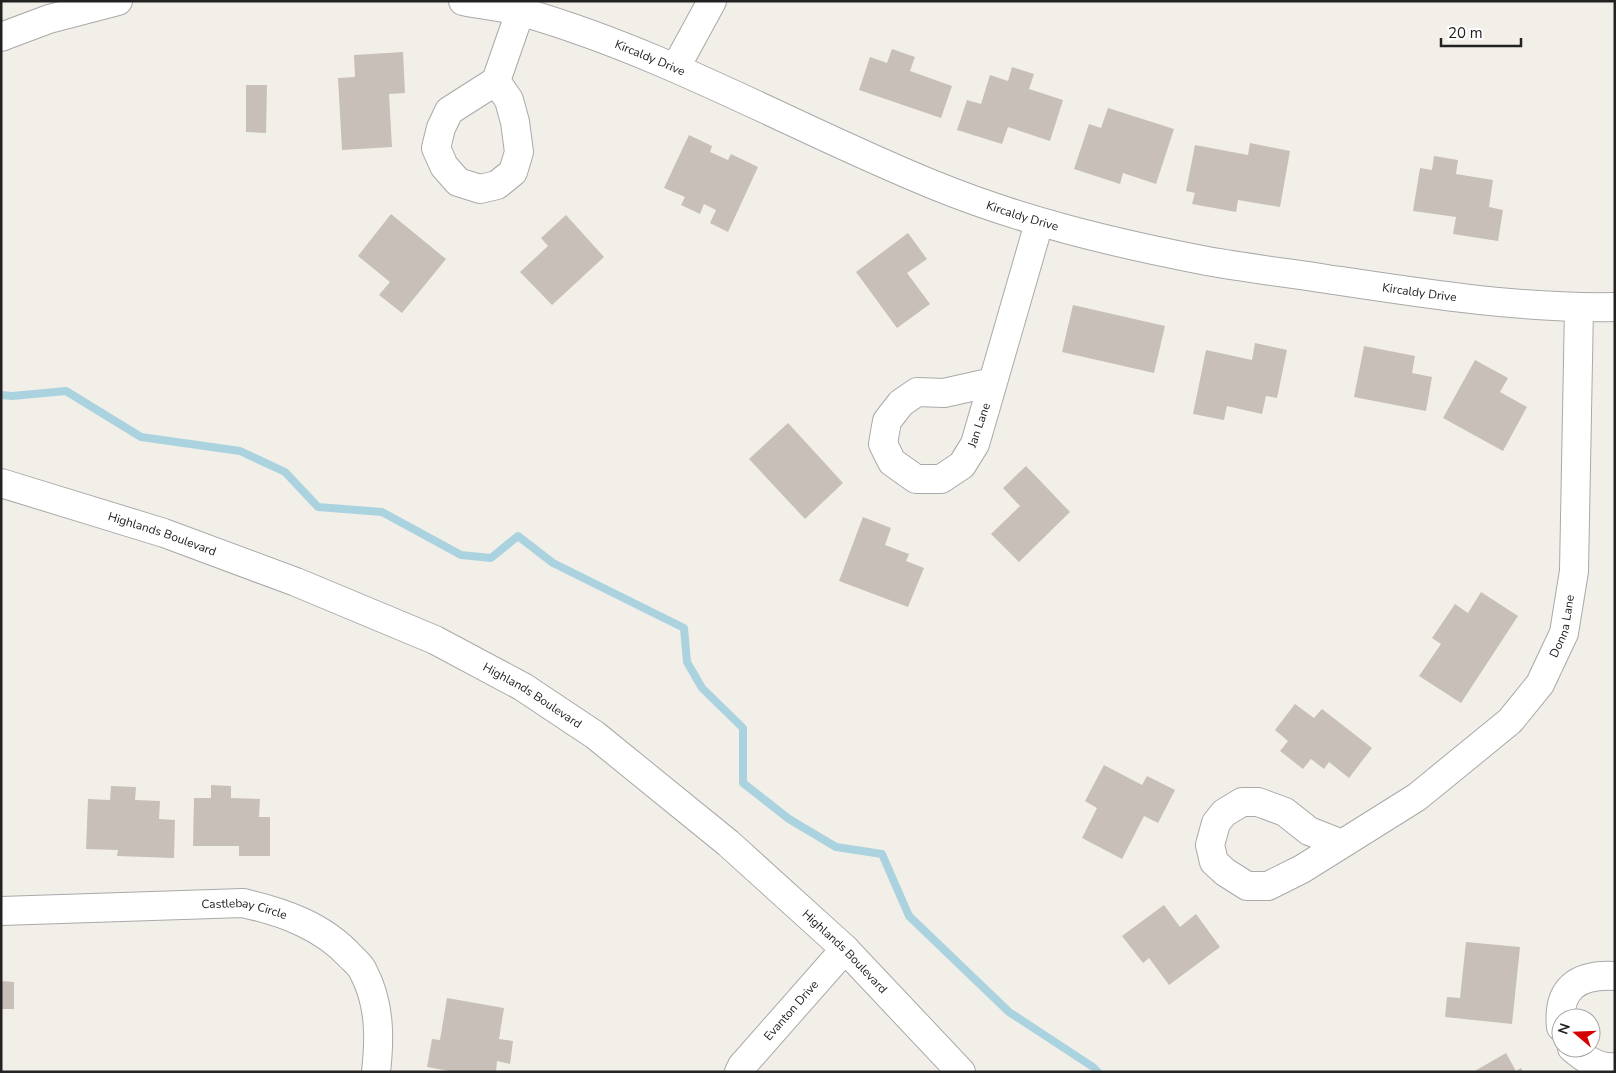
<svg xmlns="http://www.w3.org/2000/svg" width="1616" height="1073" font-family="'Nunito Sans',sans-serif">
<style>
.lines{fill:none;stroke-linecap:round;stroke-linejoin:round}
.stream{stroke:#aad3df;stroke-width:8}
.building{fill:#c7bfb8}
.minor-casing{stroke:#a9a9a9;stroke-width:30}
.minor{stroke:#fff;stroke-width:28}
.labels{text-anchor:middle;stroke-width:5;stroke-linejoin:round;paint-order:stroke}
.street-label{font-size:12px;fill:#222;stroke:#fff}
</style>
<rect width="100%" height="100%" fill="#f2efe9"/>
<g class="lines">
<path class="stream" d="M1 395 12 396 66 391 141 437 240 451 285 472 318 507 382 512 461 555 491 558 518 536 553 563 684 628 687 662 702 688 743 728V783L789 819 836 847 882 854 909 916 1009 1012 1093 1067 1098 1072"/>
</g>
<g class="building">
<path d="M892 49 915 57 910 71 952 86 941 118 859 90 870 57 887 63Z"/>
<path d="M403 52 405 93 389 94 392 147 342 150 338 78 355 77 354 55Z"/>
<path d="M1012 67 1034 74 1029 89 1063 100 1050 141 1008 127 1002 144 957 130 967 100 981 104 990 75 1008 81Z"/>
<path d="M246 85H267L266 133 246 132Z"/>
<path d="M1108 108 1174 129 1156 184 1123 173 1120 184 1074 169 1089 124 1101 128Z"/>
<path d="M689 135 712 146 710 152 728 160 731 154 758 167 728 232 710 223 716 210 704 204 700 214 681 205 685 197 664 188Z"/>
<path d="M1250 143 1290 151 1280 207 1238 200 1236 212 1192 204 1195 193 1186 191 1195 145 1248 155Z"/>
<path d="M1434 156 1458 160 1456 174 1493 180 1489 207 1503 210 1498 241 1453 234 1456 217 1413 211 1420 168 1432 170Z"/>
<path d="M391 214 446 259 402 313 379 295 390 282 358 256Z"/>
<path d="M566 215 604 257 552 305 520 272 548 246 541 238Z"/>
<path d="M908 233 927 259 907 273 930 304 897 328 856 272Z"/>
<path d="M1073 305 1165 326 1154 373 1062 352Z"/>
<path d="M1255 343 1287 350 1277 398 1266 396 1262 414 1227 406 1224 420 1193 414 1206 350 1252 360Z"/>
<path d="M1364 346 1415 356 1412 373 1432 377 1426 411 1354 397Z"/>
<path d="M1475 360 1508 378 1500 392 1527 407 1503 451 1443 418Z"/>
<path d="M788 423 843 483 805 519 749 459Z"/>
<path d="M1026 466 1070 512 1019 562 991 534 1020 506 1003 488Z"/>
<path d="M863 517 891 528 885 545 909 554 906 561 924 568 908 607 839 581Z"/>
<path d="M1481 592 1518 616 1461 703 1419 676 1441 644 1432 638 1455 604 1468 613Z"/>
<path d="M1295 704 1314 718 1322 709 1372 748 1349 778 1329 762 1324 769 1311 759 1303 769 1280 751 1288 741 1275 730Z"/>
<path d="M1104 765 1142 785 1147 776 1175 790 1158 823 1144 816 1122 859 1082 838 1097 808 1085 801Z"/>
<path d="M211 785 231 786V798L260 799 259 817H270V856H239V846H193L194 798H211Z"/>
<path d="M111 786 136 787 135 800 160 801 159 819 175 820 174 858 117 856 118 850 86 849 88 799 110 800Z"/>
<path d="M1164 905 1180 927 1196 914 1220 947 1169 985 1149 958 1143 963 1122 936Z"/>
<path d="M1466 942 1520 947 1512 1024 1445 1017 1447 997 1460 998Z"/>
<path d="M1 981 14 982V1009H1Z"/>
<path d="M447 998 504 1008 499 1039 513 1041 510 1064 497 1061 496 1072H456L427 1067 432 1039 440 1040Z"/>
<path d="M1506 1053 1516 1071 1521 1068 1523 1072H1473Z"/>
</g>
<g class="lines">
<g class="minor-casing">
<g id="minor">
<path id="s1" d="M463 1C482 5 503 7 522 12 666 53 796 129 934 185 1022 221 1114 243 1207 261 1247 268 1287 273 1327 279 1420 293 1520 309 1615 307"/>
<path d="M1 37 49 19 118 1"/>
<path d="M676 67 712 1"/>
<path d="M496 81 509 100 515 122 519 152 513 172 497 185 480 189 458 182 444 166 436 148 441 128 449 111 496 81 520 12"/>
<path d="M993 382 975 444 962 465 941 479H916L892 462 883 444 887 421 901 403 917 392 944 393 993 382 1039 223"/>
<path id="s2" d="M1 483 164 533 296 582 435 640 523 687 595 735 728 843 845 949 961 1072"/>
<path id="s3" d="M1342 844 1302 869 1268 886H1247L1225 872 1214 862 1210 845 1216 823 1224 813 1242 802H1258L1285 812 1309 831 1342 844 1417 797 1510 721 1540 684 1564 633 1574 571 1579 308"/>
<path id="s4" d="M1 911 243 903C283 912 323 926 351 957 355 961 361 966 363 971 380 1003 380 1037 376 1072"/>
<path d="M1561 1027C1557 988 1578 974 1615 976"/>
<path d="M1572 1048C1584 1058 1598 1069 1615 1067"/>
<path id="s5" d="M739 1072 742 1066 845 949"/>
</g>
</g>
<use href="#minor" class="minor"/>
</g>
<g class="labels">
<g class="street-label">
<text dy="4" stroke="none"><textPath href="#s1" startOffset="196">Kircaldy Drive</textPath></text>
<text dy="4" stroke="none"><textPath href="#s1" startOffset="601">Kircaldy Drive</textPath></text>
<text dy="4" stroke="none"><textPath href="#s1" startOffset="1006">Kircaldy Drive</textPath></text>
<text transform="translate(979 425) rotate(-71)" y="4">Jan Lane</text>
<text dy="4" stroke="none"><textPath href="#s2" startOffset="169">Highlands Boulevard</textPath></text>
<text dy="4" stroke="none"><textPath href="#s3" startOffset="651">Donna Lane</textPath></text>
<text dy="4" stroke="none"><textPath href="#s2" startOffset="574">Highlands Boulevard</textPath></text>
<text dy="4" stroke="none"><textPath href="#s4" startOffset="244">Castlebay Circle</textPath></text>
<text dy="4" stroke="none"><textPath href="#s2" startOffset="979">Highlands Boulevard</textPath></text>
<text dy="4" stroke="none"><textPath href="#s5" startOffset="81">Evanton Drive</textPath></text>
</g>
</g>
<rect width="1616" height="1073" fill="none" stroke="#222222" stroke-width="5"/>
<g transform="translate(1576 1033) rotate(289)"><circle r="24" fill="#ffffff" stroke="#a7a7a7"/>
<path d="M0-4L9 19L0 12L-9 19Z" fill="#d40000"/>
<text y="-8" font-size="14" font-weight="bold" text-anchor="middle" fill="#222222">N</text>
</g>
<path d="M1441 38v8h80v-8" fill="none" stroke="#222222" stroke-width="2.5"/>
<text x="1448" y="38" font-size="15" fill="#222222" stroke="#ffffff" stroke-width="4" paint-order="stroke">20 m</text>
</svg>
